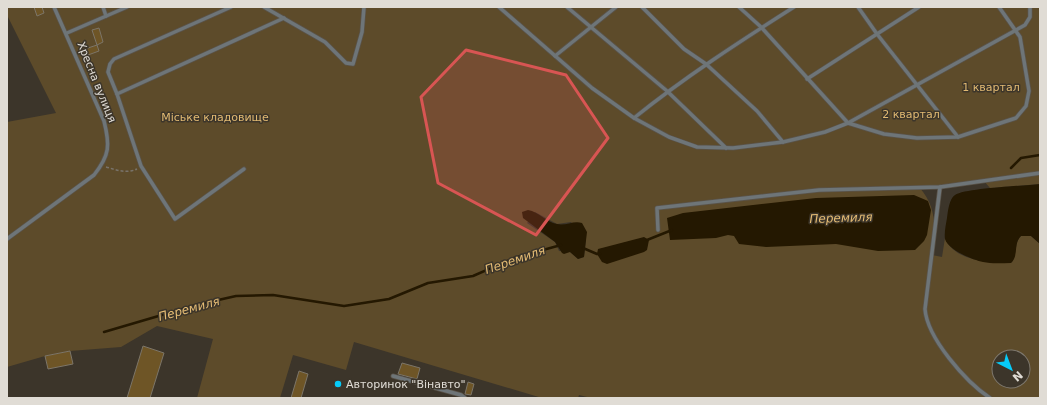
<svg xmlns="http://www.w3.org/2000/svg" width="1047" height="405" font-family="'DejaVu Sans',sans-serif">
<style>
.green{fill:#5d4b2a;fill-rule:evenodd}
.water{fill:#241801}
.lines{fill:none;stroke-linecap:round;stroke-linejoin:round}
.stream{stroke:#241801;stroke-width:2.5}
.building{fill:#6e5526;stroke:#7c7568}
.lane-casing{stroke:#5a5349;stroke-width:5}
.path{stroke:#79736a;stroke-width:1.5;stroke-dasharray:3 2;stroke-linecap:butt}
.lane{stroke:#6e7578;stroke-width:3.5}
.marked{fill:#d85553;fill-opacity:0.2;stroke:#d85553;stroke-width:3;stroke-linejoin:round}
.poi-dot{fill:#06cbf9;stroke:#3c352a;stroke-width:1.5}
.labels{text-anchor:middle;stroke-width:3;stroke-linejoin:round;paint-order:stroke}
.street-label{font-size:11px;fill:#e0dcd5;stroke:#3c352a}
.park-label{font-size:11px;fill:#e2ba72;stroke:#3c352a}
.poi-label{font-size:11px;fill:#e0dcd5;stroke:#3c352a;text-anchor:start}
.water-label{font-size:12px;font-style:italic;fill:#e5bc74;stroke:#3c352a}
</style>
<rect width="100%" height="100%" fill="#3c352a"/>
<path class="green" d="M7 7H1040V184L990 188 984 181 919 187C938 208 935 229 932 255L942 257 945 238C955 262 989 262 1011 263 1018 255 1013 244 1021 236H1031L1040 244V398H591L579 395 578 398H542L354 342 346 370 293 355 280 398H197L213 339 157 326 121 347 70 351 45 356 7 367V122L56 113 7 15ZM535 212 557 224 571 222 586 239 584 257 578 259 570 252 559 251 555 242 527 223ZM999 357H1023V381H999Z"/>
<g class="water">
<path d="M1040 184V244L1031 236H1021C1013 244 1019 256 1011 263 1002 263 992 264 983 262 973 260 948 250 945 239 944 233 946 224 947 218 948 211 949 199 955 195 966 188 1024 186 1040 184Z"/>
<path d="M914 195 928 201 931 210 927 235 924 241 915 250 878 251 836 244 766 247 739 244 734 236 728 235 716 238 670 240 667 218 683 213 816 198Z"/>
<path d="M528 210C539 212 546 222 557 224 566 226 574 220 582 223L587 232 584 257 578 259 570 252 564 254 562 253 555 242 523 218 522 212Z"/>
<path d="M644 237 649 240 647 250 644 252 607 264 602 262 597 254 598 249Z"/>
</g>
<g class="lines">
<g class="stream">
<path d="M1011 168 1021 158 1040 155"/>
<path d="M647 240 672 230"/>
<path d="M583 248 597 254H600"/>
<path d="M104 332 196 305 236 296 273 295 344 306 389 299 428 283 473 276 514 258 561 245"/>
</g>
</g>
<g class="building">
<path d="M34 7H42L44 13 37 16Z"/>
<path d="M99 28 103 42 97 45 92 30Z"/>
<path d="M97 45 99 51 88 55 85 49Z"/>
<path d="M143 346 164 353 150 398H127Z"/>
<path d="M70 351 73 364 48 369 45 356Z"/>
<path d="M402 363 420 368 417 379 398 374Z"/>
<path d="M299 371 308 374 301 398H291Z"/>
<path d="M468 382 474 384 471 395 465 394Z"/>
</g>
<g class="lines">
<g class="lane-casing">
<g id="lane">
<path d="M103 7 106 16"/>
<path d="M231 7 114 59 110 64 108 72 117 94 141 166 175 219 244 169"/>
<path d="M264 7 325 42 346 63 353 64 362 32 364 7"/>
<path d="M499 7 592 88 634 118 669 137 697 147 733 148 783 142 825 132 848 123 1025 25 1030 17V7"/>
<path d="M567 7 667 91 726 148"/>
<path d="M642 7 684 49 706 64 757 111 783 142"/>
<path d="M739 7 761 27 848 123 884 134 917 138 958 137 1016 118 1026 106 1029 91 1020 37 999 7"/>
<path d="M858 7 877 34 958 137"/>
<path d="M67 33 127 7"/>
<path d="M555 56 616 7"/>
<path d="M807 79 919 7"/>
<path d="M117 94 284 18"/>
<path d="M634 118C685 77 739 42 794 7"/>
<path d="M940 187 925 309C927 338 966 382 990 398"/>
<path d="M658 230 657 208 819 190 940 187 1040 173"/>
<path d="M7 239 94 175C110 155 110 145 104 121L54 7"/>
<path d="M393 376 461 395 465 398"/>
</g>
</g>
<path class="path" d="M106 167C117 170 126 174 137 169"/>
<use href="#lane" class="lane"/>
</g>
<path class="marked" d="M466 50 566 75 608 138 536 235 438 183 421 97Z"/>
<circle class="poi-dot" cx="338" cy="384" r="4"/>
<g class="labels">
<g class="street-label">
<text transform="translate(97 82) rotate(68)" y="4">Хресна вулиця</text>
</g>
<g class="park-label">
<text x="991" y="91">1 квартал</text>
<text x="911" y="118">2 квартал</text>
<text x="215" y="121">Міське кладовище</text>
</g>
<g class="poi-label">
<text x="346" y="388">Авторинок "Вінавто"</text>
</g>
<g class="water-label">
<text transform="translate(841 218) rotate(-2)" y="4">Перемиля</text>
<text transform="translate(515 260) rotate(-19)" y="4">Перемиля</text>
<text transform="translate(189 309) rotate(-15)" y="4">Перемиля</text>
</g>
</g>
<rect width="1047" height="405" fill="none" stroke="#e0dcd5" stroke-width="16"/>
<g transform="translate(1011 369) rotate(138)"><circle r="19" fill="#3c352a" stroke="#7e786e"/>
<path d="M0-3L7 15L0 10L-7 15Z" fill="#06cbf9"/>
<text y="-6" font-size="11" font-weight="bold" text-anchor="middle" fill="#e0dcd5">N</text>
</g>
</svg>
